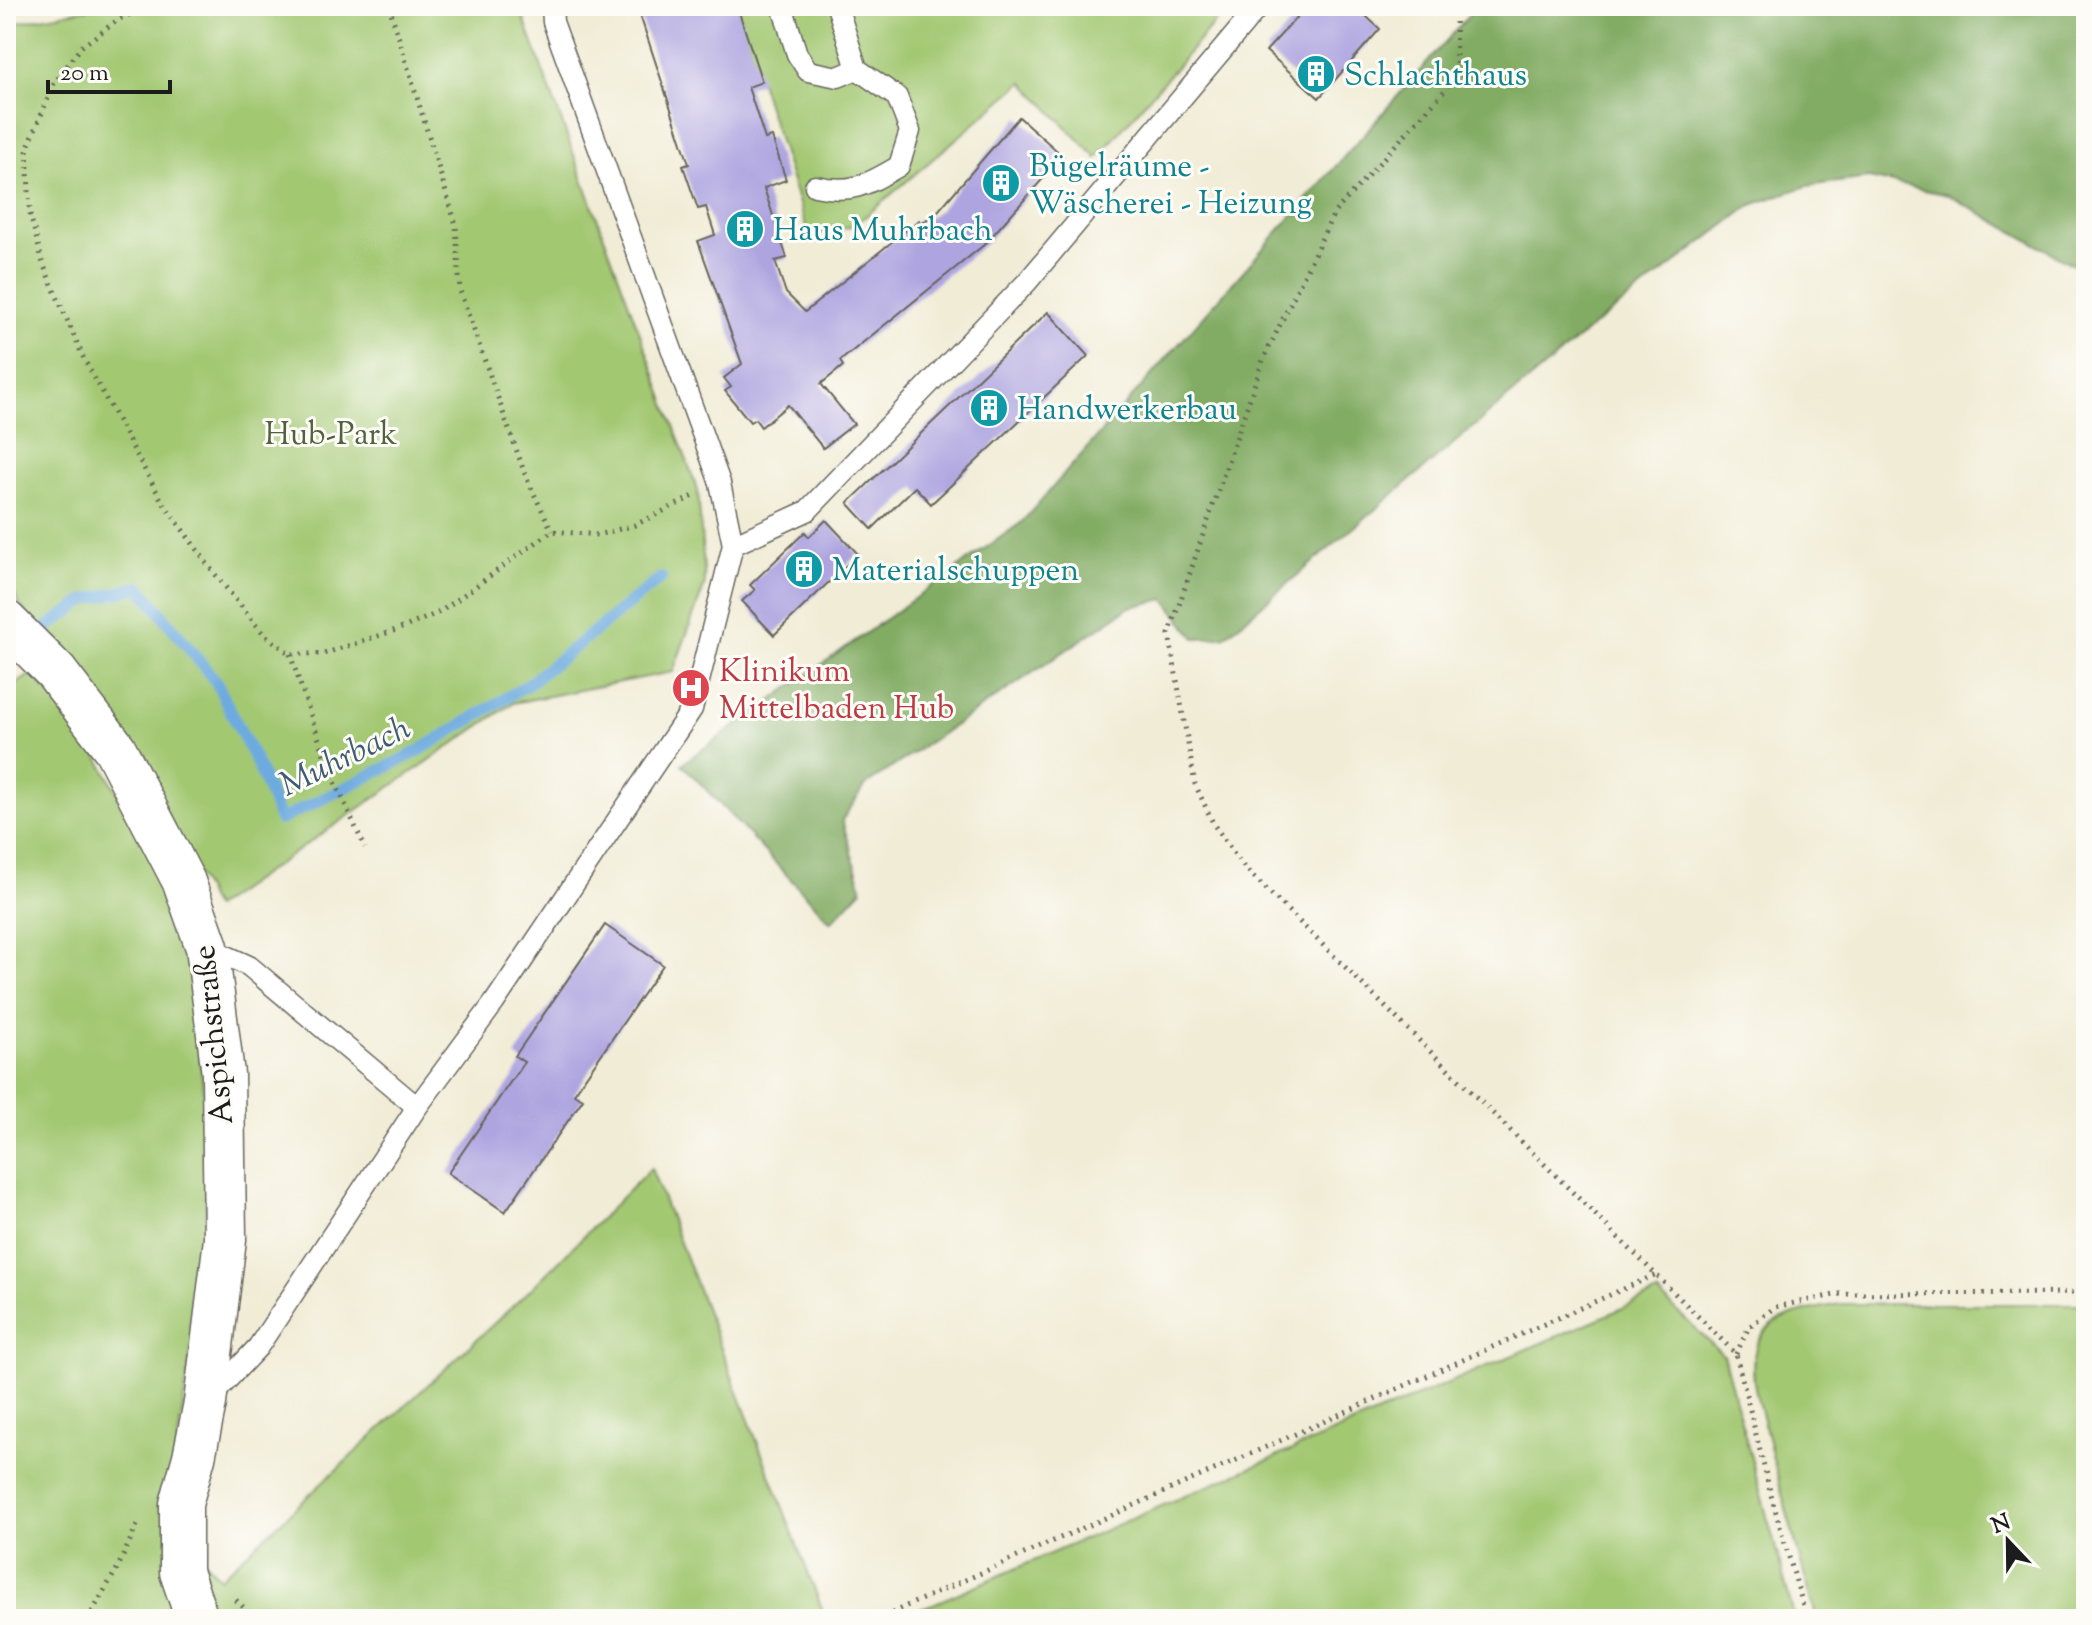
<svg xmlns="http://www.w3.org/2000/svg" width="2092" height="1625" font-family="'Sorts Mill Goudy',serif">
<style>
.green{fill:#a3c872;stroke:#607247;stroke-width:2}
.forest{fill:#82ac64;stroke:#4f6440;stroke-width:2}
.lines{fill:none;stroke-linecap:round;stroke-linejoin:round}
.stream{stroke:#6daadf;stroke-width:12}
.building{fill:#aea5e0}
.service-casing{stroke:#67655d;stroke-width:23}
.minor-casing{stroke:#67655d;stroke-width:45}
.path{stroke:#67655d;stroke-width:5;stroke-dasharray:2 6;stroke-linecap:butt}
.service{stroke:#fff;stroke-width:20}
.minor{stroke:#fff;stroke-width:42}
.labels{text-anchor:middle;stroke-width:6;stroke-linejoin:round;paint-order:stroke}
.culture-label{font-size:32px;fill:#0d838f;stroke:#fdfcf7;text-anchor:start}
.park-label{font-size:32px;fill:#52613e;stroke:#fdfcf7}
.health-label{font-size:32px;fill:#be3a42;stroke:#fdfcf7;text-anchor:start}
.street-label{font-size:32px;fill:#1c1c1c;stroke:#fdfcf7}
.water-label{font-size:34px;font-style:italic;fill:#405c74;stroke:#fdfcf7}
</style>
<rect width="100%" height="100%" fill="#fdfcf7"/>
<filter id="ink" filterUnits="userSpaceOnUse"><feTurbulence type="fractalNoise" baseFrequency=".0125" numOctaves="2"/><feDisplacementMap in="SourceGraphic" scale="16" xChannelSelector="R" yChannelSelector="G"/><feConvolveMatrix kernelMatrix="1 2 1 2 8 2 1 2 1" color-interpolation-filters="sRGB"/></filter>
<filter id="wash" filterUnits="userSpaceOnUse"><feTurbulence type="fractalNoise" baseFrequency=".006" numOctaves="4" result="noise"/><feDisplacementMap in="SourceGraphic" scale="32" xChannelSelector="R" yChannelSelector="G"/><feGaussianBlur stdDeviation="1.8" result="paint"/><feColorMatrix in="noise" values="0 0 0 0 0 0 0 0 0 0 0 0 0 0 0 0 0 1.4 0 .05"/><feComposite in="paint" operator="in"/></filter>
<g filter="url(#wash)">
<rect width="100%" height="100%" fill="#f1ecd6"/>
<g class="green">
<path d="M102 6H519L698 491 705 584 673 672 513 703 214 908 135 750 21 607 6 578V25Z"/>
<path d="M736 6H1229L1097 158 1023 82 854 226 809 235Z"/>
<path d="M39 669 79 723 136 826 185 933 207 1119 205 1259 167 1513 181 1619H6V691Z"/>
<path d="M651 1168 826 1619H214L196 1551 220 1578 529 1291Z"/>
<path d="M1658 1293 1723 1355 1795 1619H898Z"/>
<path d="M1841 1304H2086V1619H1817C1800 1560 1783 1501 1769 1442 1762 1412 1746 1375 1757 1345 1768 1314 1813 1309 1841 1304Z"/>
</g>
<path class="forest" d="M1477 6H2086V272L1948 195 1869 178 1807 186 1751 205 1592 327 1224 637 1195 638 1165 599 1130 607 866 785 842 820 862 889 831 922 682 764 1022 522Z"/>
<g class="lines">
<path class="stream" d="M6 656 86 600 140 587 216 682 259 768 280 820 417 752 527 685 661 578"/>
</g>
<g id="blocks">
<g class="building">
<path d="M637 6H737L762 82 748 87 765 139 772 137 786 180 764 188 787 258 775 261 786 293 805 312 919 220 922 223 939 210 1019 117 1063 156 985 244 840 361 843 366 821 384 854 424 823 448 788 405 761 427 755 419 750 422 725 391 731 387 724 378 742 364 698 241 715 235 706 207 698 209 683 166 689 164Z"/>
<path d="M1307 6H1355L1380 29 1319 98 1266 51Z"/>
<path d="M1048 312 1088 356 931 504 915 487 872 529 848 503Z"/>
<path d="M826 520 858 554 774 635 742 601 755 590 750 585 805 532 809 537Z"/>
<path d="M605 925 663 965 574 1094 583 1099 505 1212 448 1173 524 1062 515 1056Z"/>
</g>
</g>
</g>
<g filter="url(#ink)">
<use href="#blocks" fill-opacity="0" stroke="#67655d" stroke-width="2"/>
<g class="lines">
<g class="service-casing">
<g id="service">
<path d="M782 6 797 54 808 71 838 77 857 69"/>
<path d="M815 186C853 194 866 185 899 166L910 131 897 97 857 69 837 6"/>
<path d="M733 545 807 511 1027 282 1259 6"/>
<path d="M207 947 249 966 417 1107 494 1003 692 709 733 545 720 483 553 22 552 6"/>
<path d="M211 1397 258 1347 417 1107"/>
</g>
</g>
<g class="minor-casing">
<path id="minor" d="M6 622 56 672 115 749 184 882 207 947 223 1074 225 1239 205 1403 194 1457 181 1504V1572L197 1619"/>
</g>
<g class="path">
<path d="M152 6 119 19 81 47 54 84 27 149 30 214 43 264 84 359 162 501 214 573 263 633 290 654H323L405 627 440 612 552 531 597 535 635 525 694 496"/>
<path d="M389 6 456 225 460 291 526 477 552 531"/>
<path d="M1455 6 1456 65 1446 89 1334 213 1263 360 1169 634 1195 784 1214 825 1243 866 1736 1354 1772 1499 1807 1619"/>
<path d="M290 654 329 769 365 848"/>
<path d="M1736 1354 1749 1327 1775 1307 1839 1294 2086 1293"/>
<path d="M236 1600 255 1619"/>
<path d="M88 1619 118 1567 137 1525"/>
<path d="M877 1619 1655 1275"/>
</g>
<use href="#service" class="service"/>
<use href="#minor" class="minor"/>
</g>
</g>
<defs>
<g id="building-disc" transform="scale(2)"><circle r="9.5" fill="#0f9aa8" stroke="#fdfcf7"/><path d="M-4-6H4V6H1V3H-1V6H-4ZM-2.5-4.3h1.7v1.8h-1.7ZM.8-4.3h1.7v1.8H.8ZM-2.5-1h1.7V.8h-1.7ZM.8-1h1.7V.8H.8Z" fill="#fff"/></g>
<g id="hospital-disc" transform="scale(2)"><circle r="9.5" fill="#e0444e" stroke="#fdfcf7"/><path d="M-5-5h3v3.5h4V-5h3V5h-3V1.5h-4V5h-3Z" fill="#fff"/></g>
</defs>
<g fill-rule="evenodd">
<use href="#building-disc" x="1316" y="74"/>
<use href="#building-disc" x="1001" y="183"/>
<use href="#building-disc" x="745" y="229"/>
<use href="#building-disc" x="989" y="408"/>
<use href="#building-disc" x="804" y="569"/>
<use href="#hospital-disc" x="691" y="688"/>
</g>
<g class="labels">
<g class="culture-label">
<text x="1344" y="85">Schlachthaus</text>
<text x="1029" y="176">Bügelräume -<tspan x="1029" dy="37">Wäscherei - Heizung</tspan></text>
<text x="773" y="240">Haus Muhrbach</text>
<text x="1017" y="419">Handwerkerbau</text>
<text x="832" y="580">Materialschuppen</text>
</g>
<g class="park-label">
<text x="331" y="444">Hub-Park</text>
</g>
<g class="health-label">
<text x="719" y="681">Klinikum<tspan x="719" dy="37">Mittelbaden Hub</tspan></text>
</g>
<g class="street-label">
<text transform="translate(212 1035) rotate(-96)" y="11">Aspichstraße</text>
</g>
<g class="water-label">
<text transform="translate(344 755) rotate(-26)" y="12">Muhrbach</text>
</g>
</g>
<rect width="2092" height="1625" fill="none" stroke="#fdfcf7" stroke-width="32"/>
<g transform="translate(2008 1541) rotate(338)" stroke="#fdfcf7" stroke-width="6" paint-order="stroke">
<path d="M0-6L14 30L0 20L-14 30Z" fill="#1c1c1c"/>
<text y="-12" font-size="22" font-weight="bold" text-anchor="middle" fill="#1c1c1c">N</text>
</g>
<path d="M48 80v12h122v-12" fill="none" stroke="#1c1c1c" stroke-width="4"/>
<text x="60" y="80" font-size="24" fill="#1c1c1c" stroke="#fdfcf7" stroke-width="6" paint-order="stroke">20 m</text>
</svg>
